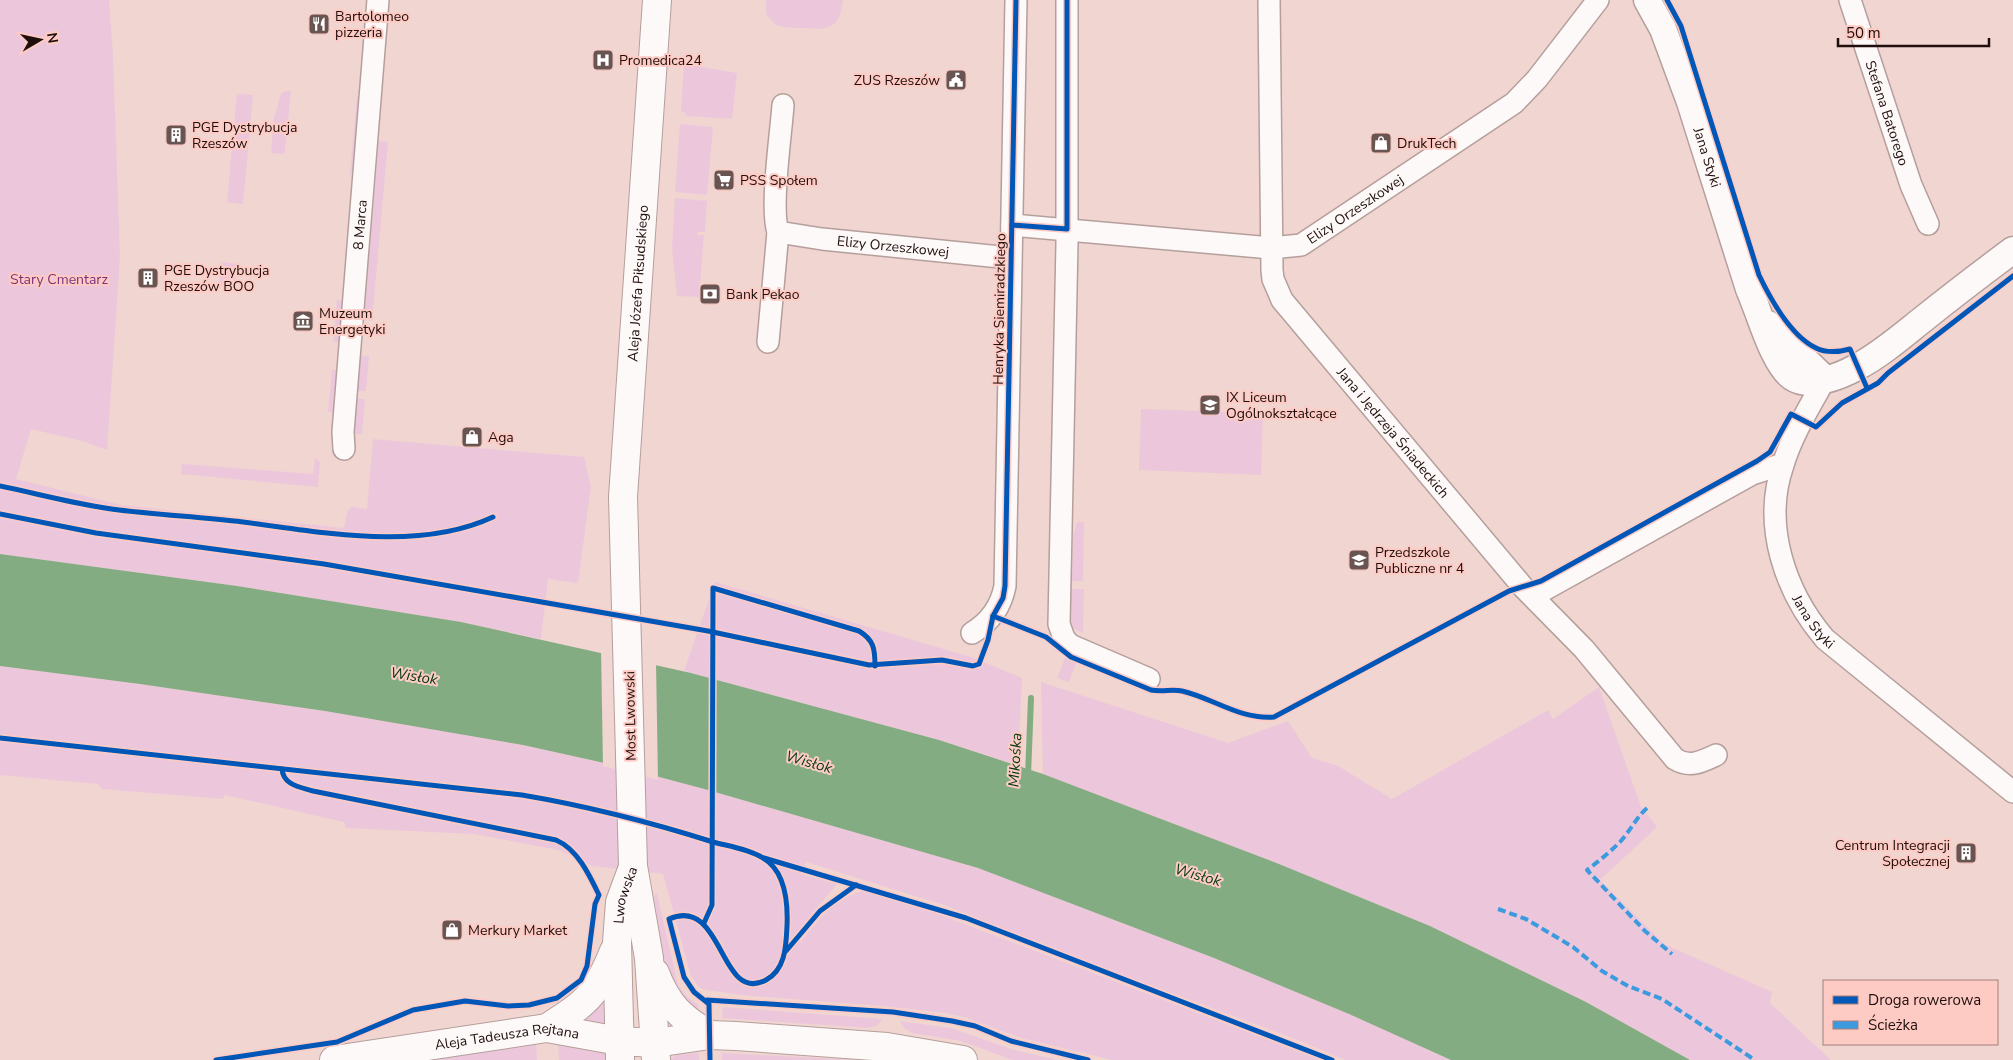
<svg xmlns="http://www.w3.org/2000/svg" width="2013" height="1060" font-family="'Nunito Sans',sans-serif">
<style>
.green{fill:#ecc7db}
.water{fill:#83ac82}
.pier{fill:#f1d5d1}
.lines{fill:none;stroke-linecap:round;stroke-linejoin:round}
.stream{stroke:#83ac82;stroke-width:6}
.minor-casing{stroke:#b49f9c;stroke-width:24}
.tertiary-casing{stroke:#b49f9c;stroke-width:29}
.secondary-casing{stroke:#b49f9c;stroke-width:30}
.minor{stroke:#fdf9f8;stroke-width:21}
.tertiary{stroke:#fdf9f8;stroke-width:26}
.secondary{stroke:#fdf9f8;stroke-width:28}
.quiet{stroke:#3c9ade;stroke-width:4;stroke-dasharray:8 4;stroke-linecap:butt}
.cycleway-casing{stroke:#fecbc4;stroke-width:8}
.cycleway{stroke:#0057b8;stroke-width:5}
.labels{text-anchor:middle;stroke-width:4;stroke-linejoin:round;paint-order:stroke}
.poi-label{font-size:14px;fill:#1f0e0c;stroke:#fecbc4;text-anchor:start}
.street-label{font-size:14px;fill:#1f0e0c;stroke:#fecbc4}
.park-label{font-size:14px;fill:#7d317d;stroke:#fecbc4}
.water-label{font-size:15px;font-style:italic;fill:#003811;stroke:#fecbc4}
</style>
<rect width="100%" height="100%" fill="#f1d5d1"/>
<g class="green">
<path d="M0 0H109L113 55 120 257 107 450 82 441 31 429 16 479 121 505 344 528 348 510 352 507 367 509 373 439 584 457 591 486 578 583 548 579 541 639 461 622 237 586 0 554Z"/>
<path d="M766 0H843C839 29 830 30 803 28 794 28 784 28 776 25L766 14Z"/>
<path d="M684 64 737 73 732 119 686 116V113L681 112Z"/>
<path d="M286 91H291L285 150 284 154 271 153 274 118 281 94Z"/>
<path d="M237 94 253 95 243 204 227 202Z"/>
<path d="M357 96H361L355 174H350Z"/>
<path d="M680 124 713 127 707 195 675 192Z"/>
<path d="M379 141 388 142 372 321 364 320Z"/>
<path d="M675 198 707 201 705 232H698V235H704L699 297 677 296 672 248Z"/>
<path d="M221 262 237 264 235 287 219 286Z"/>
<path d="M337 299 342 302 340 343 333 342Z"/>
<path d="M361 356H369L366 391H357Z"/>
<path d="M332 370H338L334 412H328Z"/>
<path d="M356 399H365L362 434H353Z"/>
<path d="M1141 409 1263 413 1261 475 1139 470Z"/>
<path d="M315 458 320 462 318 487 181 474 182 464 313 474Z"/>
<path d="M1077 522H1084L1083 581H1072L1073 537Z"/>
<path d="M715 582 971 657 1022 678 1018 765 939 740 684 671Z"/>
<path d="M1070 589H1084L1083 633 1071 627Z"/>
<path d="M1065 658 1076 663 1069 682 1057 678Z"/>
<path d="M0 666 140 684 325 711 523 745 618 766 708 790 978 868 1214 958 1349 1014 1451 1060H1345L1295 1039 1072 956 947 906 806 862 804 875 837 884 801 927 800 943C821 917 830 902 864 890L928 910 1321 1060H1112L1021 1038 964 1017 945 1013 883 1006 751 996 705 990 699 987 691 976 663 874 592 866 559 850 474 834 346 828 344 822 225 795 223 799 102 789 98 784 0 775Z"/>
<path d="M1041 682 1228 743 1288 721 1312 758 1338 766 1392 799 1548 710 1553 719 1599 687 1641 807 1657 827 1600 880 1664 944 1772 992 1770 1003 1831 1060H1690L1586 1002 1430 926 1279 864 1043 774Z"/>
<path d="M657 894 678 985 687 997 698 1004 699 1015 666 982 654 896Z"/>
<path d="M606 993 607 1025 572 1022Z"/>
<path d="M723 1007 883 1019 876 1026 868 1028 722 1018Z"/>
<path d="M900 1021 951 1028 1011 1049 1058 1060H1012L961 1041 912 1033 904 1028Z"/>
<path d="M558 1040 604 1051 608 1060H559Z"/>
<path d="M536 1043 537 1060H420Z"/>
<path d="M699 1053V1060H670L676 1055Z"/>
<path d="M722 1053 856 1060H722Z"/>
</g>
<path class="water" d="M0 554 237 586 461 622 691 673 939 740 1043 774 1279 864 1430 926 1586 1002 1690 1060H1451L1349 1014 1214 958 978 868 708 790 618 766 523 745 325 711 140 684 0 666Z"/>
<path class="pier" d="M601 649 656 662 658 780 603 766Z"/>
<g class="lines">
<path class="stream" d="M1028 776 1031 698"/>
<g class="minor-casing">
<g id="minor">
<path d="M1067 0V243L1059 624 1064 638 1070 645 1149 679"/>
<path id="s1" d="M1269 0 1272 270 1273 279 1282 300 1523 587 1584 649 1675 759C1690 768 1701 762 1716 755"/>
<path id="s2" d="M1850 0 1911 185 1928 224"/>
<path id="s3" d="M1012 225 1271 248 1301 245 1514 103 1537 79 1598 0"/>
<path id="s4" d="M778 232 822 239 1010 258"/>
<path d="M768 342 778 232C770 208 781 134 783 105"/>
<path id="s5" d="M1825 379C1810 406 1792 435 1783 465 1762 525 1785 592 1825 639L2013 792"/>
<path id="s6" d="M344 449 343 432 378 0"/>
<path d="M1533 596 1752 474 1783 464"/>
<path d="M972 633C990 622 1001 607 1005 586L1016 0"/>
</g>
</g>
<g class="tertiary-casing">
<g id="tertiary">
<path id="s7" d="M1647 0 1663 29 1690 102 1749 289C1759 311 1773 364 1792 377 1809 389 1841 376 1857 367 1880 355 1902 336 1922 320 1952 296 1982 273 2013 250"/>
<path d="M1768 324 1825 379"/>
</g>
</g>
<g class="secondary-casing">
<g id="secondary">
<path d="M655 973C667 1005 681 1018 710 1035"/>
<path d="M547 1028C587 1002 596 996 614 951"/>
<path id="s8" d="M620 1059 617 942 620 902 633 867"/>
<path id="s9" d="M334 1060 547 1028 619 1041 655 1043 710 1035 736 1036 887 1047 963 1060"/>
<path id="s10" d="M656 1060 649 958 633 866 623 497 657 0"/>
</g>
</g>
<use href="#minor" class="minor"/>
<use href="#tertiary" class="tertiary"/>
<use href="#secondary" class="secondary"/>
<g class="quiet">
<path d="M1647 808C1636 818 1630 831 1620 842 1610 852 1599 861 1587 870L1645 931 1672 954"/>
<path d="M1498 909 1526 919 1573 947 1602 971 1628 986 1662 999 1755 1060"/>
</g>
<g class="cycleway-casing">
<g id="cycleway">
<path d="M1667 0 1681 26 1759 275C1770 298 1791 336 1816 348 1826 353 1839 352 1850 349L1867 388"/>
<path d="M1012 225 1067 229V0"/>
<path d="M0 486C39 494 79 505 119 510 160 515 202 517 243 522 322 532 418 552 493 517"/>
<path d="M0 514 96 533 324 564 708 631 869 665 942 660 973 666 979 664 988 640 993 616 1003 598 1005 586 1016 0"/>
<path d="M993 616 1046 637 1071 657 1151 690C1162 692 1172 689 1182 691 1213 698 1240 720 1274 717L1509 591 1541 581 1757 461 1770 452 1791 414 1816 427 1842 403 1878 383 1888 373 2013 276"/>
<path d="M0 738 522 795C587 806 650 822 713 842 728 846 749 849 763 858 785 871 788 903 787 926 786 945 786 969 766 980 719 1005 724 895 669 919L684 977 694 992 709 1004 710 1060"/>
<path d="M764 858 966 918 1332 1060"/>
<path d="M704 923 712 905 713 588 859 631C874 640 875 649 875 666"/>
<path d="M786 951 820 911 856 885"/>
<path d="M707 1000 893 1012 952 1021 975 1026 1011 1041 1088 1060"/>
<path d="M216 1060 337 1042 413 1010 465 1001 508 1006 529 1005 557 998 581 980 587 966 595 904 599 895C589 874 577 849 556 840L313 791C300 787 283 785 282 769"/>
</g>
</g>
<use href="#cycleway" class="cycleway"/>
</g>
<defs>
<g id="restaurant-square" transform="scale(1.125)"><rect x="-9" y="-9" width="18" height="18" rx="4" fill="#685451" stroke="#fecbc4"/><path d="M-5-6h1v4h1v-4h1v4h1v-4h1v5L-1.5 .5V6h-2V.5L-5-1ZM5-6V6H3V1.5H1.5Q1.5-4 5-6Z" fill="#fff"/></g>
<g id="hospital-square" transform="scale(1.125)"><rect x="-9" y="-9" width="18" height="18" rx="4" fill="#685451" stroke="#fecbc4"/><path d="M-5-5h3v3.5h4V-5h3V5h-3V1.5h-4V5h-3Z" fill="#fff"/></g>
<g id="civic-square" transform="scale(1.125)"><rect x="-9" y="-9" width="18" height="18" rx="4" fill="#685451" stroke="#fecbc4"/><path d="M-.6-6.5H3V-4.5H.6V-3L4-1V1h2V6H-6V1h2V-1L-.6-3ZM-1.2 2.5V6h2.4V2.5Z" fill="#fff"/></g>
<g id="building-square" transform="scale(1.125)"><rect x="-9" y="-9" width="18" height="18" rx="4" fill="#685451" stroke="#fecbc4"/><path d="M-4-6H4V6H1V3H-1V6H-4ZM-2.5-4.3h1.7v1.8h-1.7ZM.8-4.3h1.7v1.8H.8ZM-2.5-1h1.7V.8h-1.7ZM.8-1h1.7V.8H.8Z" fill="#fff"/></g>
<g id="shop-square" transform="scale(1.125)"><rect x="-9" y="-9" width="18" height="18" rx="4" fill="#685451" stroke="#fecbc4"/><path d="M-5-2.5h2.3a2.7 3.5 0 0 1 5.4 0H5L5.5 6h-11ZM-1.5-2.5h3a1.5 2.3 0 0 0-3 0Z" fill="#fff"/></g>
<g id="supermarket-square" transform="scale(1.125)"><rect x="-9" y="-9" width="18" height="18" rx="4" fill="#685451" stroke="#fecbc4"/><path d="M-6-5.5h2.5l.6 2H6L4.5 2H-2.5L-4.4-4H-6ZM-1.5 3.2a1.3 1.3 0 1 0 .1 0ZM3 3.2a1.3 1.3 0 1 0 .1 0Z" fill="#fff"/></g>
<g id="bank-square" transform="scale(1.125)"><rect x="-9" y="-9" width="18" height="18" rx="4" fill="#685451" stroke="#fecbc4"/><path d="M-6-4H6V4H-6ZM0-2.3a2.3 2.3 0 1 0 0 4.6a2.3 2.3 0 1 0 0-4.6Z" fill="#fff"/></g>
<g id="museum-square" transform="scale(1.125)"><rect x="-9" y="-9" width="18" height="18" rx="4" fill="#685451" stroke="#fecbc4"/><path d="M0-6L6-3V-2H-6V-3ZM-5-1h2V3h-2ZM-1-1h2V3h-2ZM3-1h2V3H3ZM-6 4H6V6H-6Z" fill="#fff"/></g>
<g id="school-square" transform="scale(1.125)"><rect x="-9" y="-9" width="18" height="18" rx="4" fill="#685451" stroke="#fecbc4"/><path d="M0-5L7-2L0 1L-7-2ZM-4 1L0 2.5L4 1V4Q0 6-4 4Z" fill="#fff"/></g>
</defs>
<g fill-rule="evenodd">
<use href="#restaurant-square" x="319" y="24"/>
<use href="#hospital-square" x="603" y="60"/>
<use href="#civic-square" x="956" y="80"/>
<use href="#building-square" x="176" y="135"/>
<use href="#shop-square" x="1381" y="143"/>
<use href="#supermarket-square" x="724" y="180"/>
<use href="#building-square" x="148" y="278"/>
<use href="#bank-square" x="710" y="294"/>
<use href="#museum-square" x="303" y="321"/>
<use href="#school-square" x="1210" y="405"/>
<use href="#shop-square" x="472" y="437"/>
<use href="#school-square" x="1359" y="560"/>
<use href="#building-square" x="1966" y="853"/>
<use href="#shop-square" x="452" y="930"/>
</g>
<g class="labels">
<g class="poi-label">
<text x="335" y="21">Bartolomeo<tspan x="335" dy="16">pizzeria</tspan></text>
<text x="619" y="65">Promedica24</text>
<text x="940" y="85" text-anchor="end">ZUS Rzeszów</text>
<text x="192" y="132">PGE Dystrybucja<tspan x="192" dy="16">Rzeszów</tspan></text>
<text x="1397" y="148">DrukTech</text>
<text x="740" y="185">PSS Społem</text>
<text x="164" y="275">PGE Dystrybucja<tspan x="164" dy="16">Rzeszów BOO</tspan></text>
<text x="726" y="299">Bank Pekao</text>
<text x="319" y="318">Muzeum<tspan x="319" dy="16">Energetyki</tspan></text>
<text x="1226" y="402">IX Liceum<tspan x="1226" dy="16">Ogólnokształcące</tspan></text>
<text x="488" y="442">Aga</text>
<text x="1375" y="557">Przedszkole<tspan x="1375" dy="16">Publiczne nr 4</tspan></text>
<text x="1950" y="850" text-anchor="end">Centrum Integracji<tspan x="1950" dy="16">Społecznej</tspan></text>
<text x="468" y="935">Merkury Market</text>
</g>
<g class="street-label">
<text dy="5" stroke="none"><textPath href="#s2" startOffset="119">Stefana Batorego</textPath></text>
<text dy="5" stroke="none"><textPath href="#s7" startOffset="169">Jana Styki</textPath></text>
<text dy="5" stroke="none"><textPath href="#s3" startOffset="355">Elizy Orzeszkowej</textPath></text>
<text dy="5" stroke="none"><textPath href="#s6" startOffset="225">8 Marca</textPath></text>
<text dy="5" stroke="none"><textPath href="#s4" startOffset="116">Elizy Orzeszkowej</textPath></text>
<text dy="5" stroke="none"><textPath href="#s10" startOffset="779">Aleja Józefa Piłsudskiego</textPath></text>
<text transform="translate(999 309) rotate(-89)" y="5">Henryka Siemiradzkiego</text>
<text dy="5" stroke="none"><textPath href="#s1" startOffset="475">Jana i Jędrzeja Śniadeckich</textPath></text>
<text dy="5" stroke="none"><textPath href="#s5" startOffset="262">Jana Styki</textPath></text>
<text transform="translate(630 716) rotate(-91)" y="5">Most Lwowski</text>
<text dy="5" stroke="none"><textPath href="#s8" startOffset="165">Lwowska</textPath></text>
<text dy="5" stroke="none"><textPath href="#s9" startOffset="175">Aleja Tadeusza Rejtana</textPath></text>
</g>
<g class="park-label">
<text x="59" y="284">Stary Cmentarz</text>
</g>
<g class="water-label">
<text transform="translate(414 676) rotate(9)" y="5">Wisłok</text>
<text transform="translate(1015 760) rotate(-87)" y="5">Mikośka</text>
<text transform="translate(809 762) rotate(16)" y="5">Wisłok</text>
<text transform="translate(1198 875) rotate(16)" y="5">Wisłok</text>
</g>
</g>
<rect x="1823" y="980" width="175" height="65" fill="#fecbc4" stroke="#a57f7a"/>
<rect x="1833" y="996" width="25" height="8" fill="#0057b8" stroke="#a57f7a"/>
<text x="1868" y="1005" font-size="15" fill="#1f0e0c">Droga rowerowa</text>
<rect x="1833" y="1021" width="25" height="8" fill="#3c9ade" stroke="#a57f7a"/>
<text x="1868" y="1030" font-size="15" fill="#1f0e0c">Ścieżka</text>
<g transform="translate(40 40) rotate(81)" stroke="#fecbc4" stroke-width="4" paint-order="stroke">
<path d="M0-4L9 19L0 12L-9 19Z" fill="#1f0e0c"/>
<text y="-8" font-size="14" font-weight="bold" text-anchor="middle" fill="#1f0e0c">N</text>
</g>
<path d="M1838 38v8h151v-8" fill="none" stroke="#1f0e0c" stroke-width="2.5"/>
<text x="1846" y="38" font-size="15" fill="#1f0e0c" stroke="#fecbc4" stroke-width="4" paint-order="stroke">50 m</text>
</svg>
